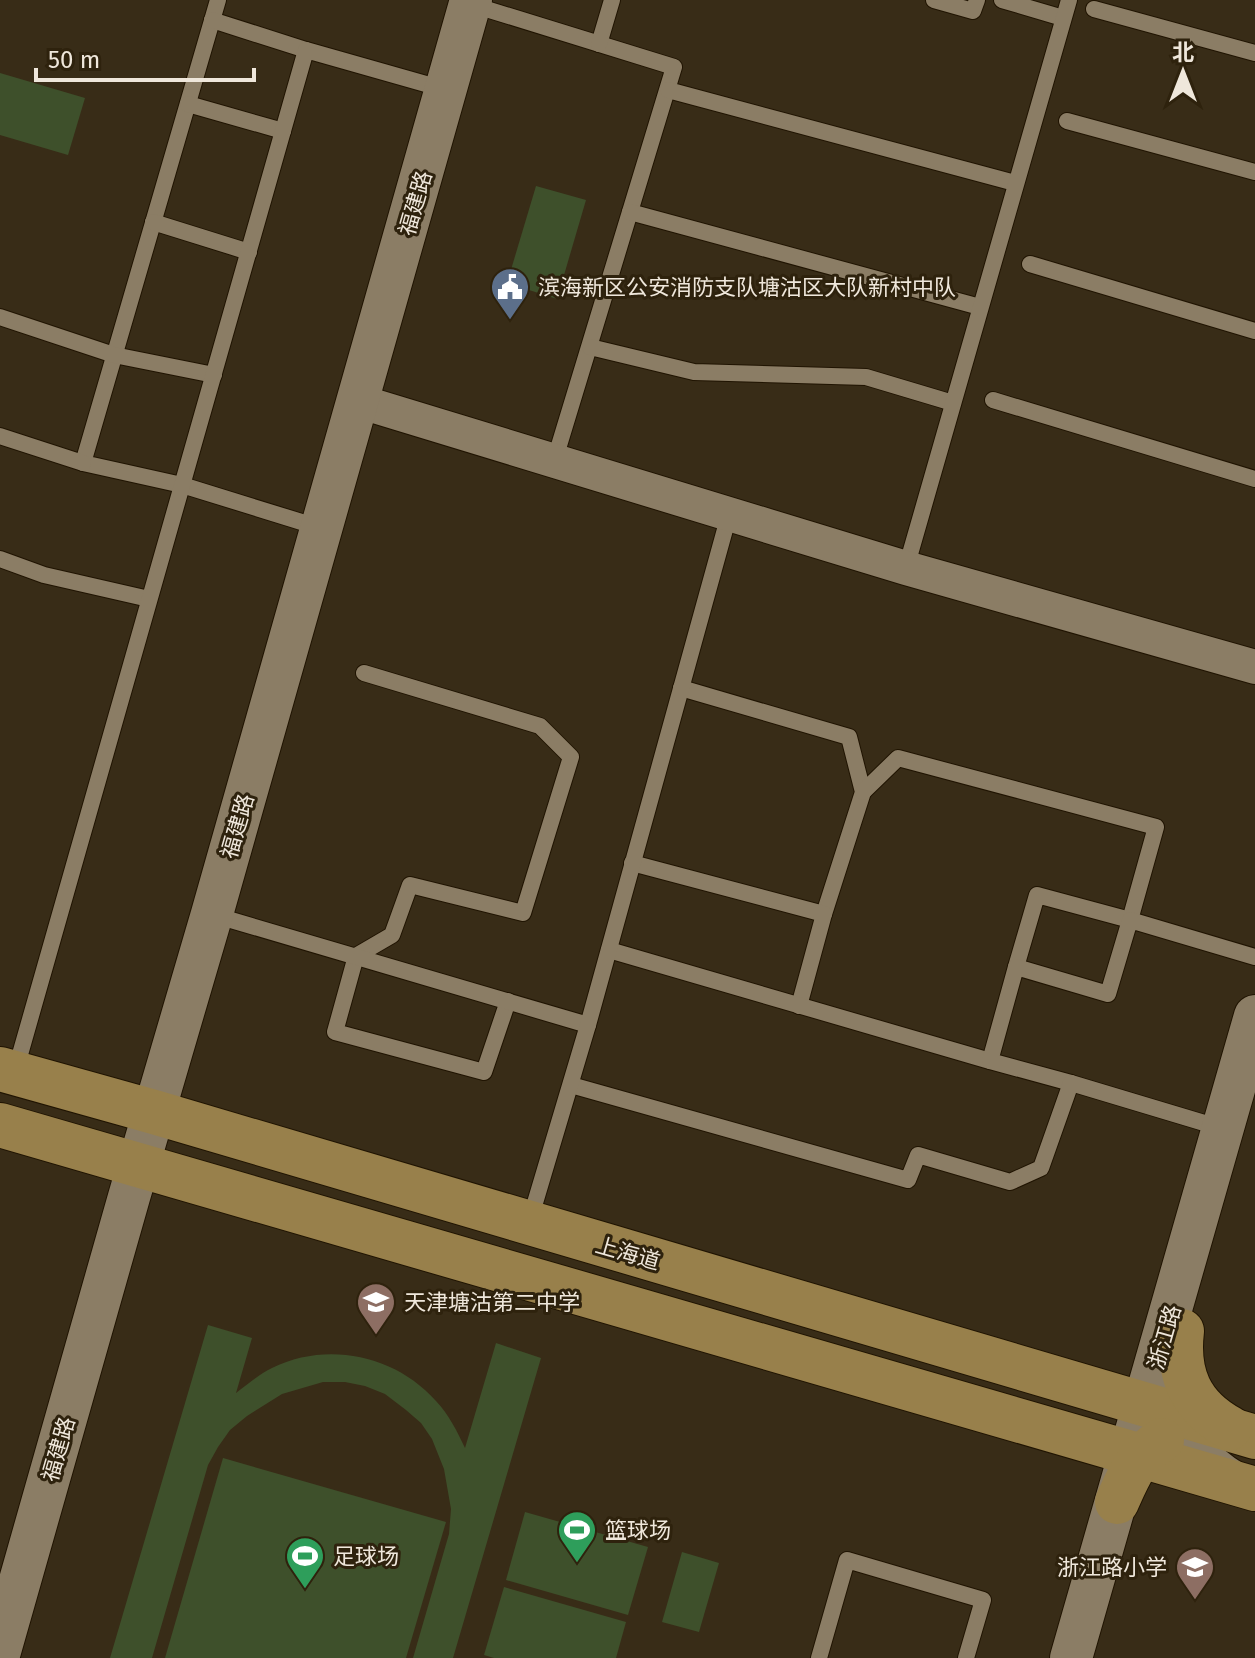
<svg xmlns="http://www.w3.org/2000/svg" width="1255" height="1658" font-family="'Fira Sans','Noto Sans SC',sans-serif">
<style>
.green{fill:#3e502b}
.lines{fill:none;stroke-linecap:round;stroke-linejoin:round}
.service-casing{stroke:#201402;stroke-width:18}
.minor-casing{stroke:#201402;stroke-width:36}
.tertiary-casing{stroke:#201402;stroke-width:44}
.primary-casing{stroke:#201402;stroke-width:46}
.service{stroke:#8b7d65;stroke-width:16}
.minor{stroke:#8b7d65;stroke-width:34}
.tertiary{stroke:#8b7d65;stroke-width:42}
.primary{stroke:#98804b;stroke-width:44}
.labels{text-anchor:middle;stroke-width:6;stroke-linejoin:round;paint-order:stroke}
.street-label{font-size:22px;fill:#efe7db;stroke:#2e220d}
.poi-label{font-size:22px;fill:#efe7db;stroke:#2e220d;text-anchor:start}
</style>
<rect width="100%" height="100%" fill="#382c17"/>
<g class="green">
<path d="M0 73 85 98 68 155 0 135Z"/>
<path d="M536 186 586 200 557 299 507 283Z"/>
<path d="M208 1325 252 1338 236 1393C248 1384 258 1375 272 1368 327 1341 395 1355 436 1401 449 1415 457 1431 465 1448L496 1343 541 1358 453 1658H413L449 1534 451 1509 444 1469 432 1439 421 1423 406 1410 385 1394 365 1386 345 1382H323L282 1394 247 1416 230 1430 218 1447 208 1465 152 1658H110Z"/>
<path d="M223 1458 446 1522 406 1658H165Z"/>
<path d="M525 1512 648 1547 628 1615 506 1580Z"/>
<path d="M682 1552 719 1563 699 1632 662 1622Z"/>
<path d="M504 1587 626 1622 616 1658H494L484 1655Z"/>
</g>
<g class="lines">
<g class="service-casing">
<g id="service">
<path d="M218 0 83 463 182 485 321 528"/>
<path d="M934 0 973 11 977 0"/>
<path d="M1002 0 1063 18"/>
<path d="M470 4 674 67 554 462"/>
<path d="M1094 9 1255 53"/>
<path d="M212 20 306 50"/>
<path d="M599 44 612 0"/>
<path d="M668 90 1015 183"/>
<path d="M188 104 283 131"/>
<path d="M1067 121 1255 172"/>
<path d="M630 212 980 307"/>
<path d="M153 222 249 252"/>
<path d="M1030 264 1255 331"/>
<path d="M0 317 114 355 214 375"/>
<path d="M590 347 694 372 866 377 953 403"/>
<path d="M993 400 1255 479"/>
<path d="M0 436 83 463"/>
<path d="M0 559 44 575 149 599"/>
<path d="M906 568 1069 0"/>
<path d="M364 673 540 726 571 757 523 913 410 885 392 935 356 956 335 1032 484 1072 508 1001"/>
<path d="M681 688 849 737 863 792 824 914"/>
<path d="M863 792 898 758 1156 827 1130 920 1037 895 1016 967"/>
<path d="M632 863 824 914 799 1006"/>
<path d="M214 915 588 1025"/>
<path d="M609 950 990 1061"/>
<path d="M15 1072 306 50 447 90"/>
<path d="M1071 1083 990 1061 1016 967 1108 994 1130 920 1255 957"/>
<path d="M571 1085 908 1180 918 1155 1010 1182 1041 1168 1071 1083 1221 1128"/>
<path d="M529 1223 588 1025 729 515"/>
<path d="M819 1658 847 1560 983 1600 966 1658"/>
</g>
</g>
<g class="minor-casing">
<path id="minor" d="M358 401 906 568 1255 667"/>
</g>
<g class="tertiary-casing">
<g id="tertiary">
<path d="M1166 1386C1173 1432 1197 1460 1236 1484"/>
<path d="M0 1651 129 1197 212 914 471 0"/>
<path d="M1071 1658 1255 1016"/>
</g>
</g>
<g class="primary-casing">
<g id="primary">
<path d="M0 1069 154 1112 1255 1437"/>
<path d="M0 1125 1255 1489"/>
<path d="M1182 1331C1177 1374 1190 1406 1230 1428"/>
<path d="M1117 1502C1129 1475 1136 1456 1162 1440"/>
</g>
</g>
<use href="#service" class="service"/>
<use href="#minor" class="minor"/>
<use href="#tertiary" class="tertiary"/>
<use href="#primary" class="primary"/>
</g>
<defs>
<g id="civic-pin" transform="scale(2)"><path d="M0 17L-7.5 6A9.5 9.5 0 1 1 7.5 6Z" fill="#5c6f8a" stroke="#2e220d"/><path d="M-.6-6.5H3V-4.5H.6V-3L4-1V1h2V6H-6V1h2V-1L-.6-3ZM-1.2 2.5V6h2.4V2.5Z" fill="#fff"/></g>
<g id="school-pin" transform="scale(2)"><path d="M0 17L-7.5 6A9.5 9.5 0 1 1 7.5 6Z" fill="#8d6e63" stroke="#2e220d"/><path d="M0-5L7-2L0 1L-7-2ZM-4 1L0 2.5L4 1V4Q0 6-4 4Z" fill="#fff"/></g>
<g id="stadium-pin" transform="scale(2)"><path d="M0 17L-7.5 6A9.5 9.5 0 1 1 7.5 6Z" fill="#2e9e5b" stroke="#2e220d"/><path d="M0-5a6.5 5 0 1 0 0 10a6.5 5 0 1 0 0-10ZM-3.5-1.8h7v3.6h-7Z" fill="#fff"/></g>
</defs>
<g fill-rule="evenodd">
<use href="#civic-pin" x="510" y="287"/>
<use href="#school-pin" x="376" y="1302"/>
<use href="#stadium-pin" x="577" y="1530"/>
<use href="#stadium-pin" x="305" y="1556"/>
<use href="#school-pin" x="1195" y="1567"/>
</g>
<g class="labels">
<g class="street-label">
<text transform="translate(415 203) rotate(-74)" y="8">福建路</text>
<text transform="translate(237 826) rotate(-74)" y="8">福建路</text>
<text transform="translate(628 1253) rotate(16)" y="8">上海道</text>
<text transform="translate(1164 1337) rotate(-74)" y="8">浙江路</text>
<text transform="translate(58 1449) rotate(-74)" y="8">福建路</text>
</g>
<g class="poi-label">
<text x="538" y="295">滨海新区公安消防支队塘沽区大队新村中队</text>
<text x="404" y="1310">天津塘沽第二中学</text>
<text x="605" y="1538">篮球场</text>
<text x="333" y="1564">足球场</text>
<text x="1167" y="1575" text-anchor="end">浙江路小学</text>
</g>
</g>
<g transform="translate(1183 72)" stroke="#2e220d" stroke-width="6" paint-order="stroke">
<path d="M0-6L14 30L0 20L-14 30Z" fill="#efe7db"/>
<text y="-12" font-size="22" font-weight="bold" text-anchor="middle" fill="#efe7db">北</text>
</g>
<path d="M36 68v12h218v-12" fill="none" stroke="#efe7db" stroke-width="4"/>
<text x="48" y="68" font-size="24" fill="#efe7db" stroke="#2e220d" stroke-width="6" paint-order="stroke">50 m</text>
</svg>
